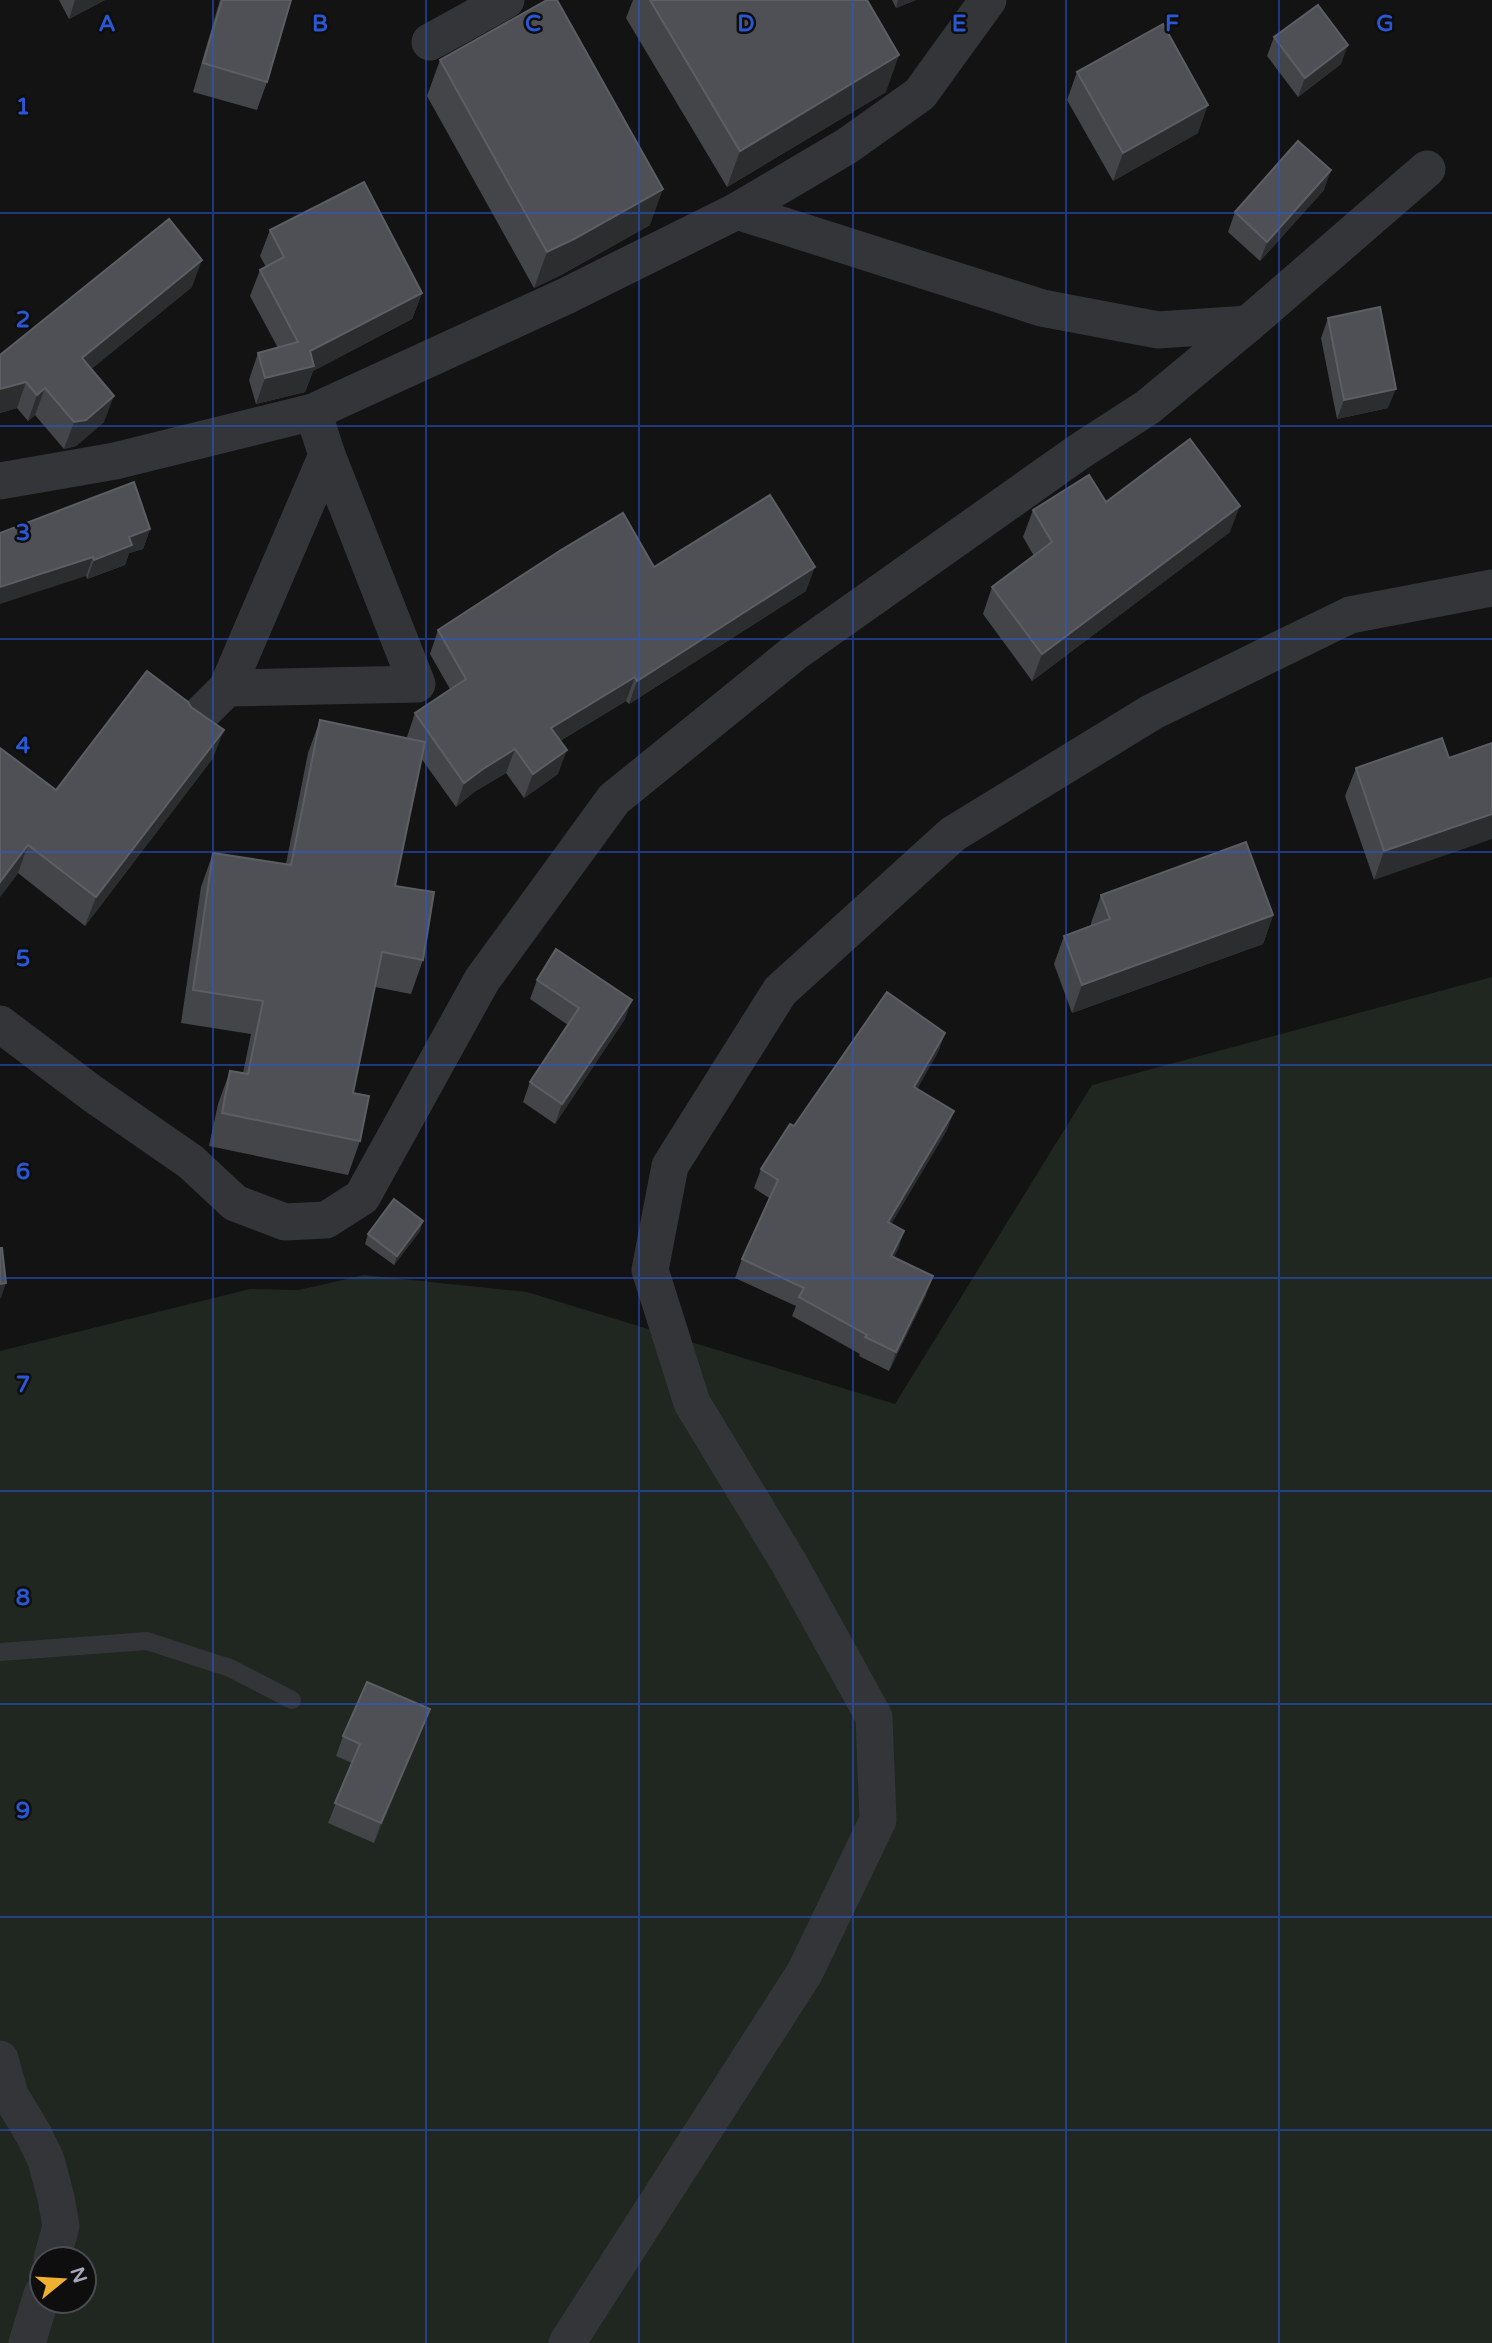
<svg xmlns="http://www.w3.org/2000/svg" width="1492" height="2343" font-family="'Varela Round',sans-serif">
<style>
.green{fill:#1f2720;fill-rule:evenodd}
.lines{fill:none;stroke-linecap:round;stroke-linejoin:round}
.service{stroke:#343539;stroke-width:18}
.minor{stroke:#343539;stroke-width:37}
.wall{fill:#444549}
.shaded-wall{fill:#2c2d2f}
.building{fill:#4f5055;stroke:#5c5e64;stroke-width:2}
.grid{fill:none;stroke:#2a57d4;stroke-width:2;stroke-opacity:0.55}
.grid-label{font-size:23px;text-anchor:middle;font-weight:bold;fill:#2a57d4;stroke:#0e0e0f;stroke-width:5;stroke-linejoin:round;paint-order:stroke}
</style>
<rect width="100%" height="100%" fill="#131314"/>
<path class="green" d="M1492 977V2343H0V1351L250 1289 299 1290 364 1275 527 1292 895 1404 1092 1085ZM42 2259H84V2301H42Z"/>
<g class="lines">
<path class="service" d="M0 1652 147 1641 230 1668 292 1700"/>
<g class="minor">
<path d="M430 42 506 0"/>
<path d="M737 211 1042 308 1158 330 1248 324"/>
<path d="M0 481 115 461 313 412 566 296 737 211 847 146 920 94 988 0"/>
<path d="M227 688 327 455"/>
<path d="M195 720 227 688 417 684 327 455 313 412"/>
<path d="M0 1024 93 1094 191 1162 235 1203 285 1222 326 1220 362 1197 482 980 614 799 793 654 1080 451 1148 407 1248 324 1427 169"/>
<path d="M0 2059 10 2095 34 2135 46 2160 56 2198 61 2226 52 2259"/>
<path d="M27 2343 42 2294"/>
<path d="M567 2343 805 1972 878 1820 874 1717 789 1563 692 1403 650 1270 670 1166 780 991 953 834 1152 712 1350 615 1492 588"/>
</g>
</g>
<g class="wall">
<path d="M59 0H105L69 19Z"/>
<path d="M220 0H291L267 82 257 110 193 92Z"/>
<path d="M633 0H867L886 92 727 187 626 18Z"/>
<path d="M892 0H916L896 8Z"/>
<path d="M1274 37 1341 64 1298 97 1267 56Z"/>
<path d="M440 60 650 225 561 275 534 288 427 96Z"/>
<path d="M1077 72 1198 133 1113 181 1067 100Z"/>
<path d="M1324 190 1260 261 1228 232 1235 212Z"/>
<path d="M270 230 422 293 412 319 313 371 305 392 256 404 249 380 258 353 278 348 250 296 260 270 266 267 260 256Z"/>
<path d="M192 287 91 369 104 422 76 446 64 449 35 415 28 421 17 408 0 413V355Z"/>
<path d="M1328 318 1388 408 1337 419 1321 338Z"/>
<path d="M1106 502 1230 532 1032 681 983 614 992 587 1034 556 1023 537 1033 510Z"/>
<path d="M150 529 143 549 129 553 125 565 87 579 86 576 0 533Z"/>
<path d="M654 567 806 591 629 704 626 701 560 741 558 774 524 798 506 773 474 792 456 807 421 758 395 886 423 960 411 994 375 987 353 1093 360 1141 348 1175 209 1146 218 1104 230 1071 243 1073 251 1034 181 1023 201 887 213 853 286 864 308 753 320 720 408 738 407 737 415 713 450 689 430 654 438 630Z"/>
<path d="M1442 738 1374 880 1345 796 1356 768Z"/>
<path d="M213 758 85 926 18 873 0 897 56 790Z"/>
<path d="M1101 895 1273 915 1263 944 1072 1013 1054 964 1064 936 1091 925V923Z"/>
<path d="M537 980 625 1019 555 1124 523 1102 530 1082 568 1025 530 999Z"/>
<path d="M945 1033 938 1052 917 1089 947 1130 891 1224 904 1231 894 1257 926 1295 889 1371 859 1356 860 1354 792 1316 796 1306 735 1278 742 1259 769 1198 754 1188 761 1169 794 1126Z"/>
<path d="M420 1231 394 1265 365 1244 368 1234Z"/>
<path d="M430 1709 423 1728 374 1843 328 1823 352 1763 336 1756 343 1736Z"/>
</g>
<g class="shaded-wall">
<path d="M75 0H105L69 19Z"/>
<path d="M898 0H916L896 8Z"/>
<path d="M1348 45 1341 64 1298 97 1305 78Z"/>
<path d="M899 55 886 92 727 187 740 151Z"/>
<path d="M1208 105 1198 133 1113 181 1123 153Z"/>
<path d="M1331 170 1324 190 1260 261 1267 242Z"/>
<path d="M663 189 650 225 561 275 534 288 547 252Z"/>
<path d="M202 260 192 287 72 385 82 358Z"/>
<path d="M422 293 412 319 313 371 305 392 256 404 265 378 310 351Z"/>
<path d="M26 382 17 408 0 413V389Z"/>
<path d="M45 388 35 415 28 421 37 395Z"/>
<path d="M1396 389 1388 408 1337 419 1344 400Z"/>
<path d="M114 396 104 422 76 446 64 449 74 422Z"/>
<path d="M1240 506 1230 532 1032 681 1042 654Z"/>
<path d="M150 529 143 549 129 553 125 565 87 579 94 560 129 537Z"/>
<path d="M93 557 86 576 0 604V587Z"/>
<path d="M815 567 806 591 629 704 637 681Z"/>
<path d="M635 677 626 701 542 752 551 728Z"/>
<path d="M224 730 213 758 85 926 96 897Z"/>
<path d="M515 749 506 773 474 792 456 807 464 783 483 769Z"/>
<path d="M567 750 558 774 524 798 533 774Z"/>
<path d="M1492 814V839L1374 880 1384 851Z"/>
<path d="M28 845 18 873 0 897V882Z"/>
<path d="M1273 915 1263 944 1072 1013 1082 985Z"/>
<path d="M632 1000 625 1019 555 1124 562 1104Z"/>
<path d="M945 1033 938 1052 907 1106 914 1087Z"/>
<path d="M954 1111 947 1130 881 1241 888 1222Z"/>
<path d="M423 1221 420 1231 394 1265 397 1256Z"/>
<path d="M904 1231 898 1250 884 1275 891 1256Z"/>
<path d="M933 1276 926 1295 889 1371 896 1352Z"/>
<path d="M6 1283 1 1298H0V1284Z"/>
<path d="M430 1709 423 1728 374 1843 381 1823Z"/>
</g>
<g class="building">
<path d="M222 0H291L267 82 203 63Z"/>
<path d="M547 0H557L663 189 574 239 547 252 440 60Z"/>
<path d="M650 0H867L899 55 740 151Z"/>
<path d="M1318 5 1348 45 1305 78 1274 37Z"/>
<path d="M1163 24 1208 105 1123 153 1077 72Z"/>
<path d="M1298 141 1331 170 1267 242 1235 212Z"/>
<path d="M364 182 422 293 310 351 314 366 265 378 258 353 298 342 260 270 284 257 270 230Z"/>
<path d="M169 219 202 260 82 358 114 396 86 420 74 422 45 388 37 395 26 382 0 389V355Z"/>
<path d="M1380 307 1396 389 1344 400 1328 318Z"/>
<path d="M1190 439 1240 506 1042 654 992 587 1052 542 1033 510 1089 475 1106 502Z"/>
<path d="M134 482 150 529 129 537 132 545 94 560 93 557 0 587V533Z"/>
<path d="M770 495 815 567 637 681 635 677 551 728 567 750 533 774 515 749 483 769 464 783 415 713 466 679 438 630 561 550 623 513 654 567Z"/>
<path d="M147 671 188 702 191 707 224 730 96 897 28 845 0 882V748L56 790Z"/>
<path d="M320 720 425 742 395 886 434 892 423 960 382 952 353 1093 369 1096 360 1141 222 1113 230 1071 248 1074 263 1001 193 990 213 853 291 865Z"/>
<path d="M1442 738 1449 758 1492 743V814L1384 851 1356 768Z"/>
<path d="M1246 842 1273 915 1082 985 1064 936 1110 919 1101 895Z"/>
<path d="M556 949 632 1000 562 1104 530 1082 579 1008 537 980Z"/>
<path d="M887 992 945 1033 914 1087 954 1111 888 1222 904 1231 891 1256 933 1276 896 1352 865 1337 867 1335 799 1297 804 1288 742 1259 778 1180 761 1169 790 1124 794 1126Z"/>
<path d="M394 1199 423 1221 397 1256 368 1234Z"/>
<path d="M0 1248H2L6 1283 0 1284Z"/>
<path d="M367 1682 430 1709 381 1823 335 1803 360 1744 343 1736Z"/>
</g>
<path class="grid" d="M213 0V2343M426 0V2343M639 0V2343M853 0V2343M1066 0V2343M1279 0V2343M0 213H1492M0 426H1492M0 639H1492M0 852H1492M0 1065H1492M0 1278H1492M0 1491H1492M0 1704H1492M0 1917H1492M0 2130H1492"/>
<g class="grid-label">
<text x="107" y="31">A</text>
<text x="320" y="31">B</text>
<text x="533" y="31">C</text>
<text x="746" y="31">D</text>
<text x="959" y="31">E</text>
<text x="1172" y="31">F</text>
<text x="1385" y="31">G</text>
<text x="23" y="114">1</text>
<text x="23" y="327">2</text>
<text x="23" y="540">3</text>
<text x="23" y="753">4</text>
<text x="23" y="966">5</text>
<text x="23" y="1179">6</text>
<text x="23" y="1392">7</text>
<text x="23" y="1605">8</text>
<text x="23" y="1818">9</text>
</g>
<g transform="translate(63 2280) rotate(72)"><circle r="33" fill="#0e0e0f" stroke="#4a4c51" stroke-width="2"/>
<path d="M0-5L12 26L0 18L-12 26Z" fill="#efaf30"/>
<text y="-10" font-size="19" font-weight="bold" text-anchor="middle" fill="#a4a9b5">N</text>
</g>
</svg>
